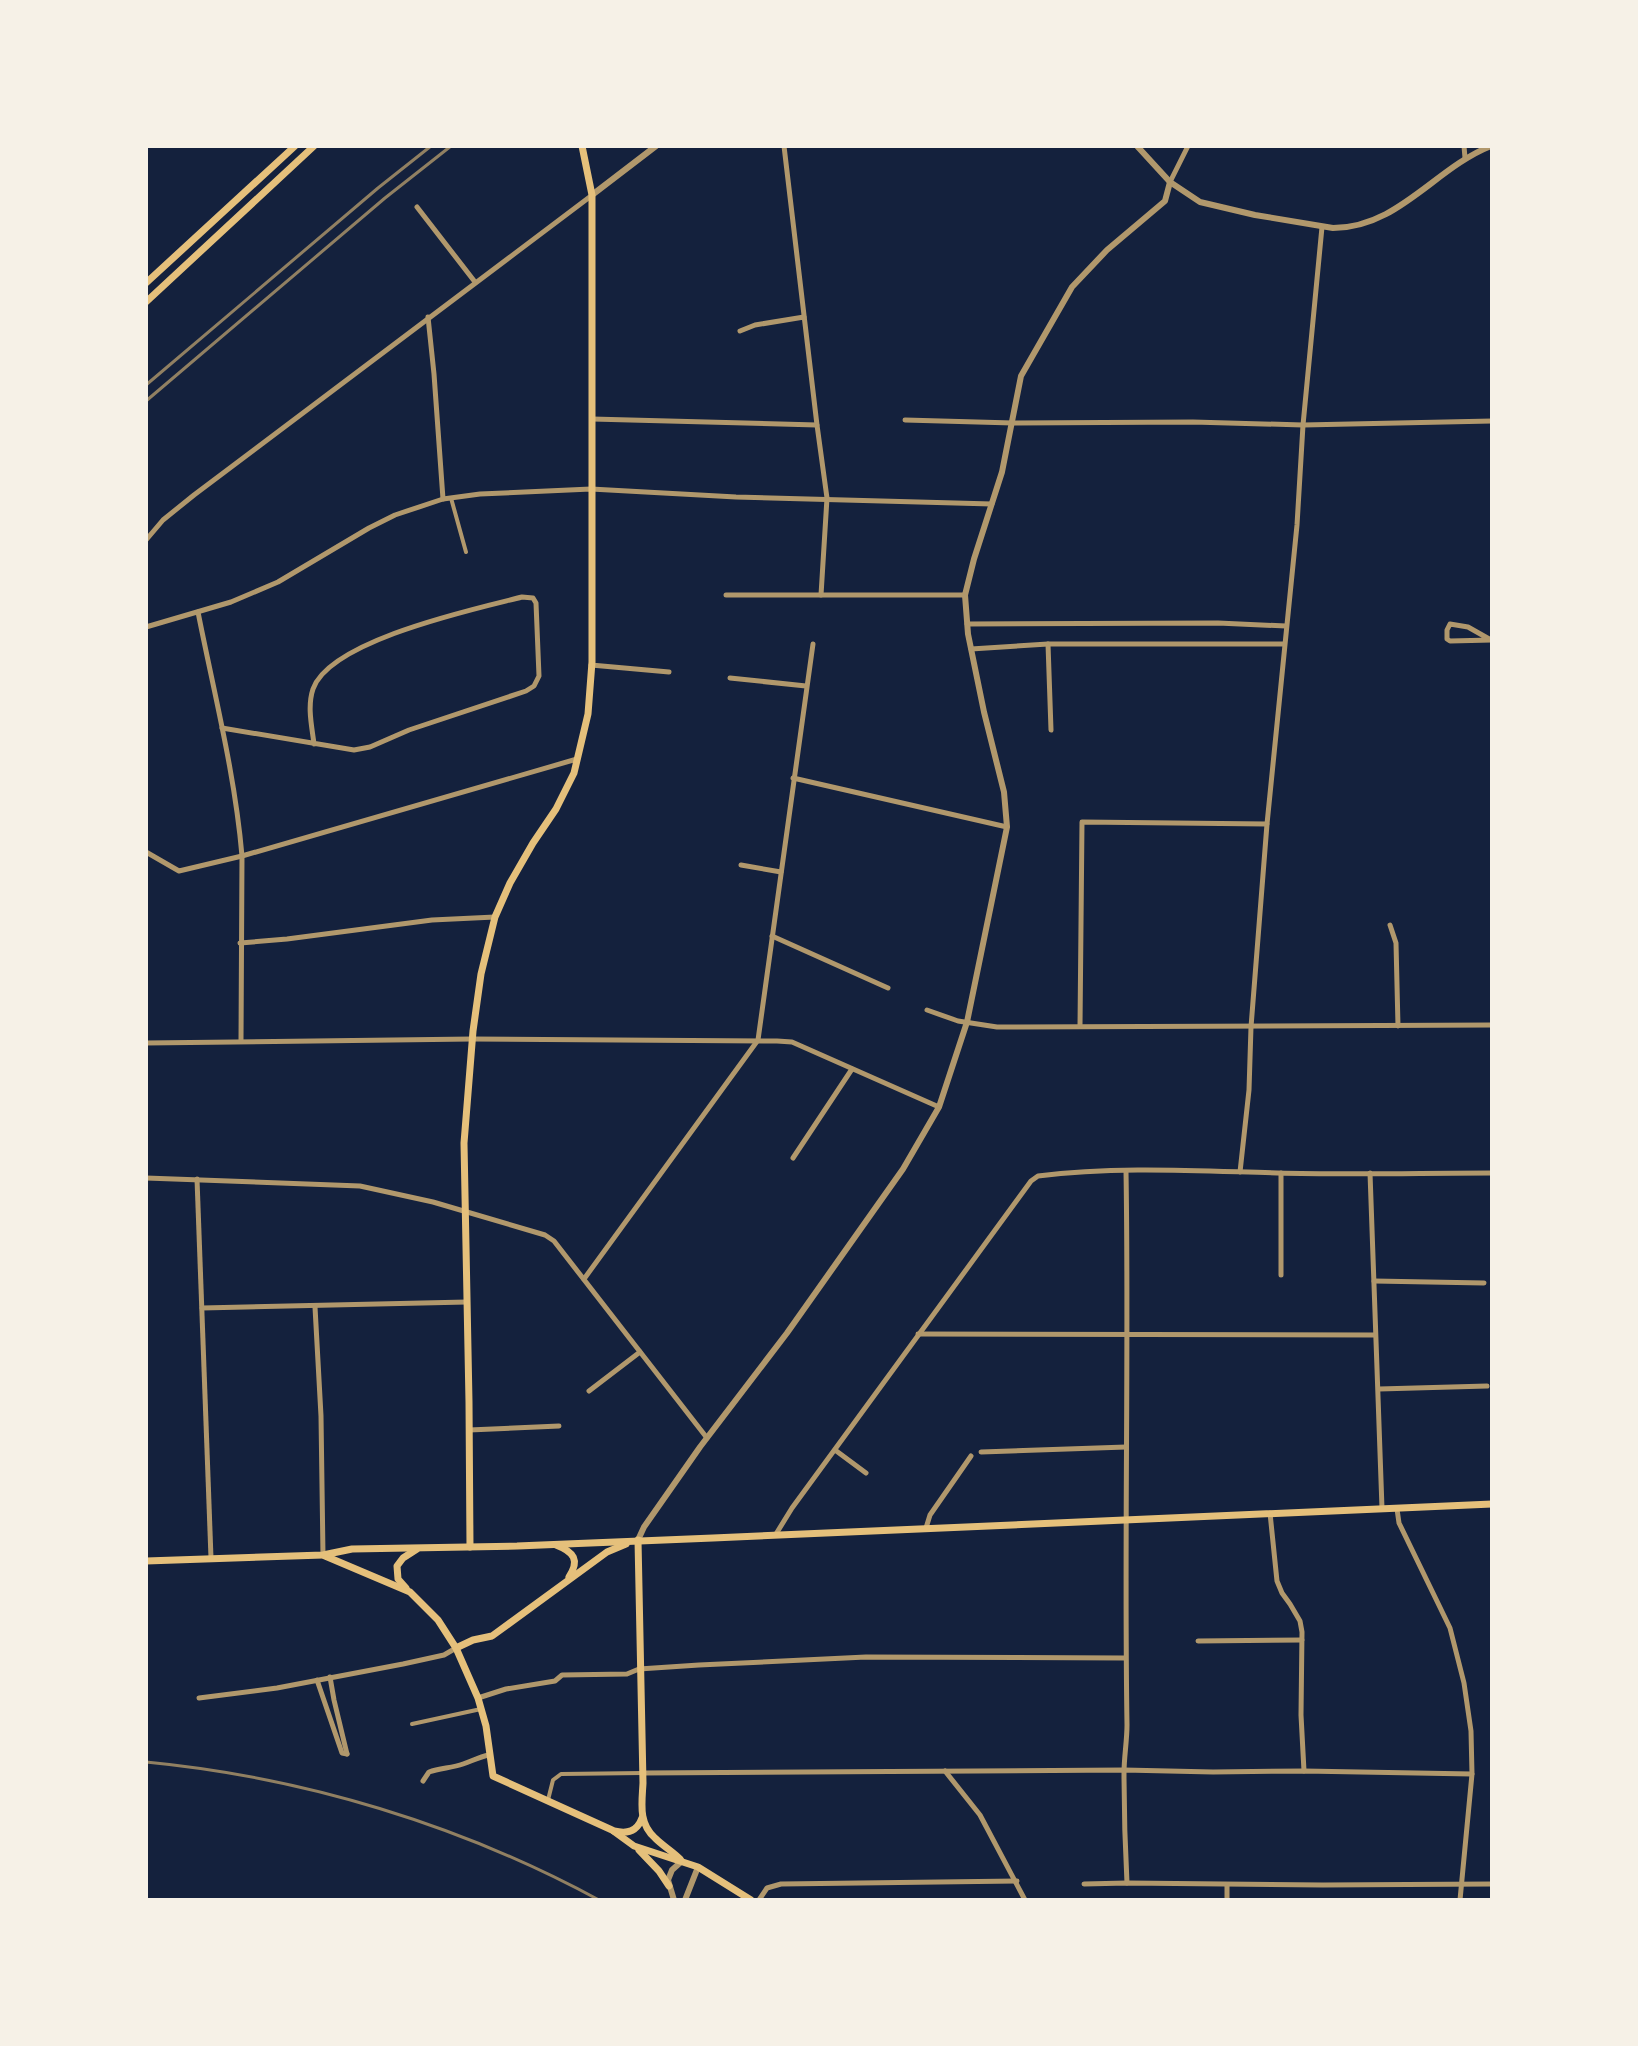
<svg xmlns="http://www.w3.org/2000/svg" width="1638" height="2046" font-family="'Public Sans',sans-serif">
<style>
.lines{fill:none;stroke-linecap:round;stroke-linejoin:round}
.pedestrian{stroke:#b1986c;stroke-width:4}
.minor{stroke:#b1986c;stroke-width:5}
.tertiary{stroke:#b1986c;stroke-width:6}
.primary{stroke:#e5c07b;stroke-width:7}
.rail{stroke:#918062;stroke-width:3}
</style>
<rect width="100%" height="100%" fill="#14213d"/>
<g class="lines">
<g class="pedestrian">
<path d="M451 498 466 552"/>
<path d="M412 1724 481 1709"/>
<path d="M548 1800 553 1780 561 1774 643 1773"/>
</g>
<g class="minor">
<path d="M784 146 817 425 827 498 821 595"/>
<path d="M1464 146 1465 158"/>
<path d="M1170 182 1188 146"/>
<path d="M417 207 475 282"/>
<path d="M428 317 434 374 443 499"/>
<path d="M740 331 755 325 804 317"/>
<path d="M592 419 817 425"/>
<path d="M905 420 1013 423 1193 422 1303 425 1492 421"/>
<path d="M146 540 163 520 194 495 591 196"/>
<path d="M726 595H965"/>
<path d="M198 612C214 693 235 774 242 856L241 1041"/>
<path d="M967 624 1218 623 1286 626"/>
<path d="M146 627 231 602 278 582 369 528 395 515 443 499 480 494 591 489 736 497 992 504"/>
<path d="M1491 640 1468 627 1450 624 1447 630V639L1450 641 1492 640"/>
<path d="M1048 644 1051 730"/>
<path d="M971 649 1048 644H1284"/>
<path d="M591 665 669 672"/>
<path d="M730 678 806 686"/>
<path d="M222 728 354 750 370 747 409 730 526 691 534 686 539 676 536 603 533 598 522 597C475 609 330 640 313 689 307 707 312 727 314 744"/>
<path d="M793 778 1007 827"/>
<path d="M146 852 179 871 242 856 577 759"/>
<path d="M741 865 781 872"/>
<path d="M1390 925 1396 943 1398 1026"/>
<path d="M772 936 888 988"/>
<path d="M240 943 287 939 432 920 495 917"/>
<path d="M927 1010 958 1021 997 1027 1492 1025"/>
<path d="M1080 1026 1082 822 1267 824"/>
<path d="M146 1043 472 1039 777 1041 792 1042 939 1107"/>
<path d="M793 1158 852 1069"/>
<path d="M1126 1171C1129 1355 1124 1540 1127 1725 1127 1741 1124 1757 1124 1773 1124 1810 1125 1846 1127 1883"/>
<path d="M1240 1172 1249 1090 1251 1027 1267 824 1297 525 1303 425 1322 227"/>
<path d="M1281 1173V1275"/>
<path d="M1370 1173 1382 1508"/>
<path d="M146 1178 360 1186 433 1202 545 1235 554 1241 707 1438"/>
<path d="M197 1179 211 1558"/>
<path d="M584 1279 758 1040 813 644"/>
<path d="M1374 1281 1484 1283"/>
<path d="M315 1307 321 1416 323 1555"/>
<path d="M202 1308 467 1302"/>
<path d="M918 1334 1375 1335"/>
<path d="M1379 1389 1487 1386"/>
<path d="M589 1391 640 1352"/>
<path d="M469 1430 559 1426"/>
<path d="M835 1450 866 1473"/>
<path d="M981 1452 1126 1447"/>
<path d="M1397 1509 1399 1523 1450 1628 1464 1683 1471 1731 1472 1774 1460 1900"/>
<path d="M1270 1513 1277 1581 1282 1593 1290 1604 1300 1621 1302 1632 1301 1715 1304 1771"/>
<path d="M926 1528 930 1515 971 1456"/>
<path d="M776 1534 792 1508 1031 1181 1038 1176C1117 1166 1198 1171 1277 1173 1349 1175 1420 1173 1492 1173"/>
<path d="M1198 1641 1302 1640"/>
<path d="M330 1677 334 1700 347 1754"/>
<path d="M317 1680 342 1753 347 1754"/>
<path d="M199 1698 277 1688 403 1664 444 1655 456 1648"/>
<path d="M478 1698 506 1689 555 1681 562 1675 627 1674 639 1669 699 1665 866 1657 1125 1658"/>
<path d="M945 1771 980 1815 1025 1900"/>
<path d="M643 1773 1124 1770 1213 1772 1304 1771 1472 1774"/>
<path d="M423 1781 429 1772C440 1768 452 1768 463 1764 472 1761 479 1757 489 1755"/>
<path d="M1084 1884 1127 1883 1323 1885 1492 1884"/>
<path d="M1227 1885V1900"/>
<path d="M759 1900 767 1888 781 1884 1017 1881"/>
</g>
<g class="tertiary">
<path d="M1137 146 1170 182 1200 202 1255 215 1333 228C1398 228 1435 168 1491 146"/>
<path d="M592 195 656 146"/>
<path d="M638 1540 644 1527 700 1447 787 1333 903 1169 939 1107 967 1022 1007 827 1004 792 984 712 968 634 965 595 974 559 1002 472 1021 376 1072 287 1107 250 1165 201 1170 182"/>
<path d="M674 1900 668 1880 672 1870 682 1861"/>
<path d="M685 1900 698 1867"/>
</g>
<g class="primary">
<path d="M146 283 295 146"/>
<path d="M146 302 314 146"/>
<path d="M638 1540 643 1783C642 1803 638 1823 655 1838 663 1846 672 1851 680 1859"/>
<path d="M556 1545C574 1552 580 1560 569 1577"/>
<path d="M470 1547 469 1402 464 1143 473 1031 481 974 495 917 510 883 533 843 556 809 574 773 588 714 592 662V195L582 146"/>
<path d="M325 1556 410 1592 438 1620 456 1648 478 1698 486 1726 493 1776 612 1830 634 1846 698 1867 751 1900"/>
<path d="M146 1561 323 1555 352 1549 517 1546 713 1538 1492 1504"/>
<path d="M406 1588 398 1579 397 1566 403 1558 417 1549"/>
<path d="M456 1648 473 1640 492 1636 607 1552 626 1544"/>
<path d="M614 1831C627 1834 637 1832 642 1818"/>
<path d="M639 1850 659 1871 669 1886"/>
</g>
<g class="rail">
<path d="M146 385 378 188 431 146"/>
<path d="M146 401 385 198 451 146"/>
<path d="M146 1762C303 1777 461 1825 599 1900"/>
</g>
</g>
<rect width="1638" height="2046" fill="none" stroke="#f6f1e7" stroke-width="296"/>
</svg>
